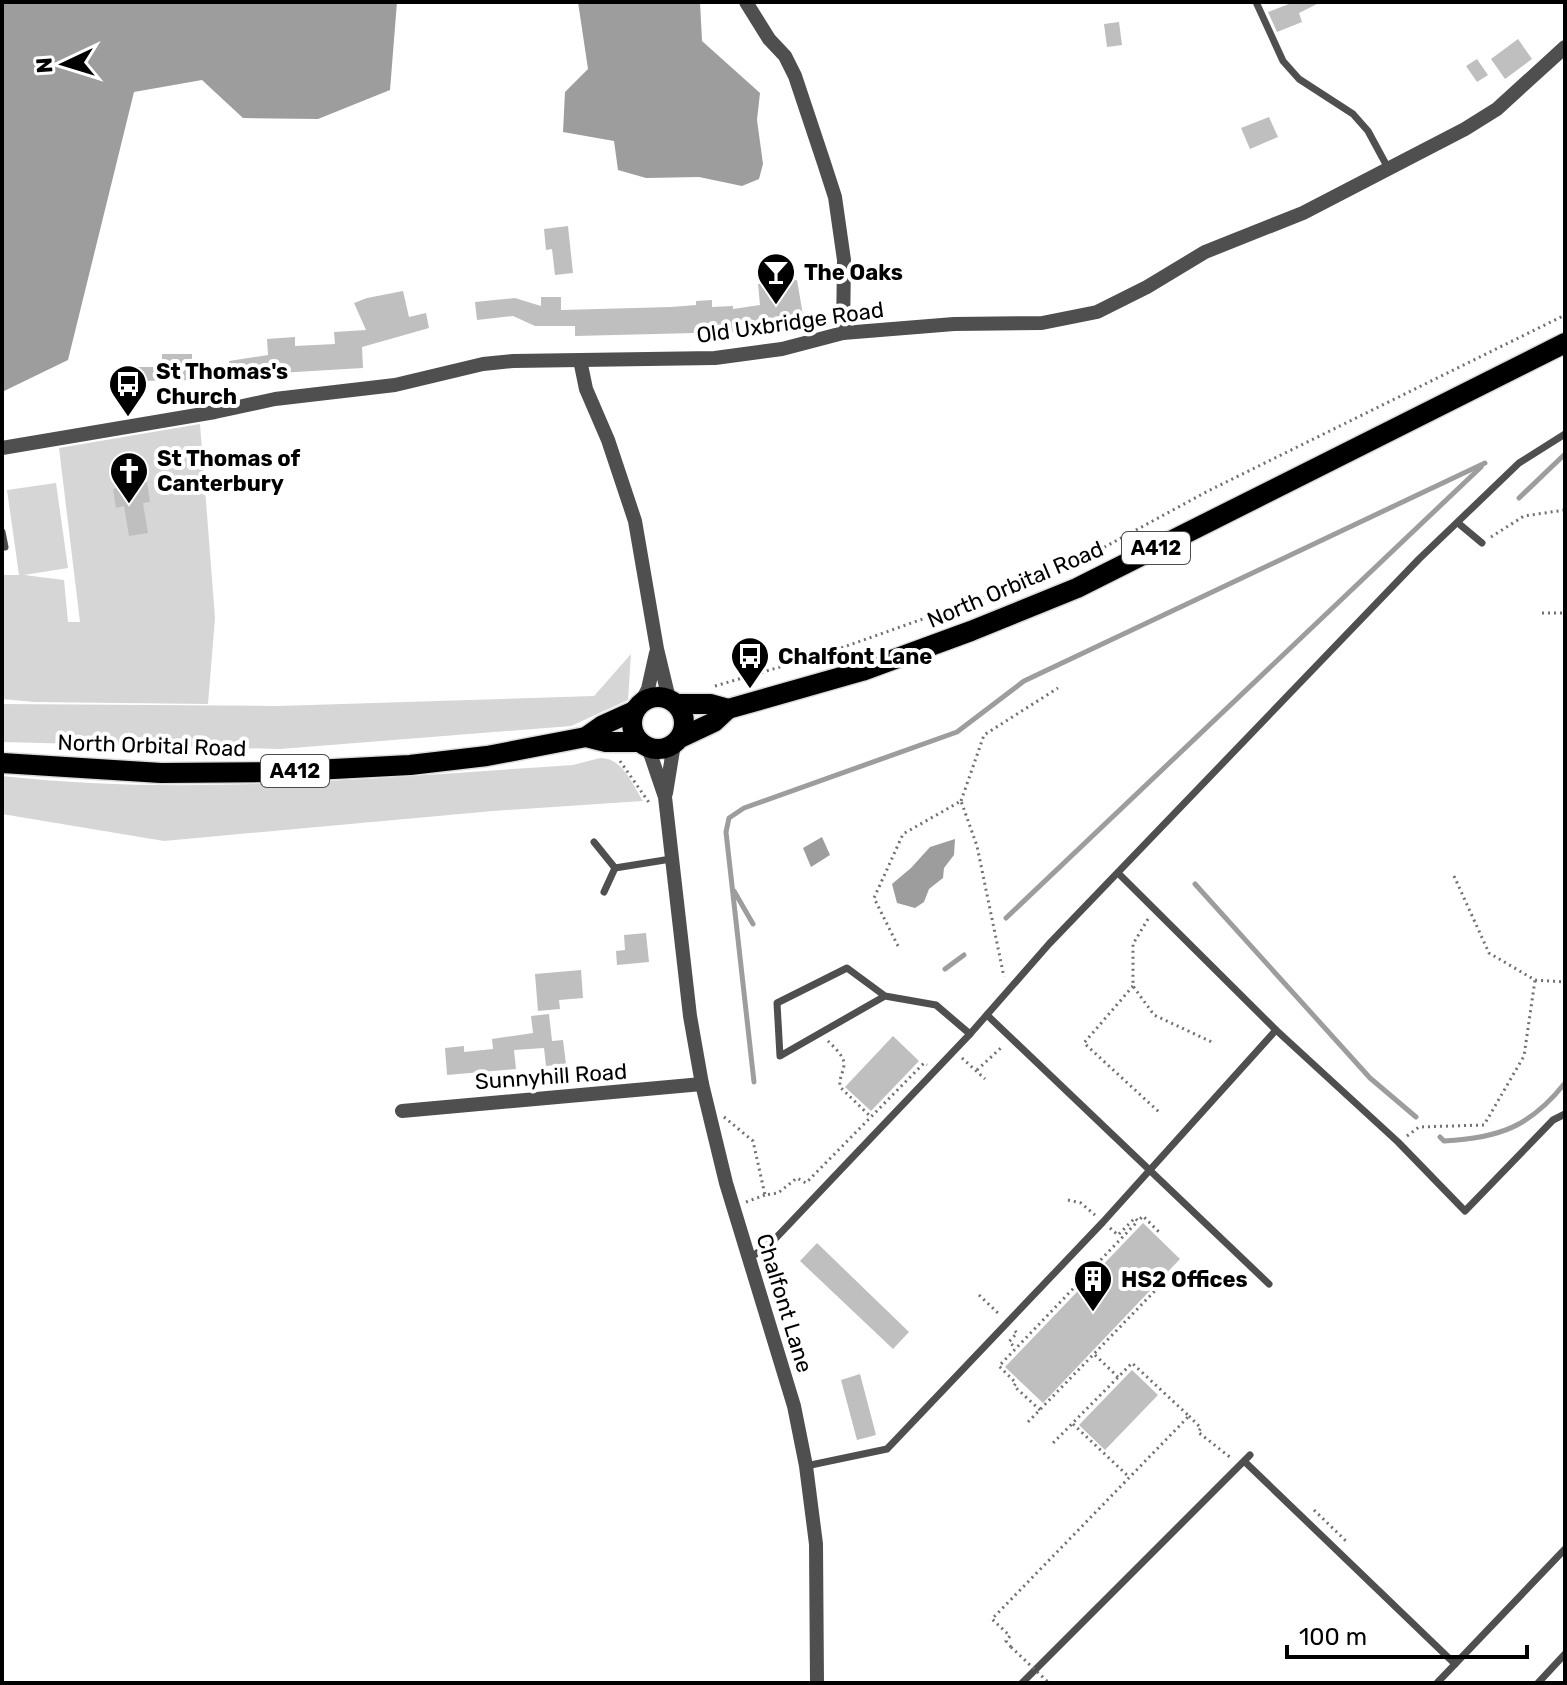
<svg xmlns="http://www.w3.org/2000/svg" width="1567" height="1685" font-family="Rubik,sans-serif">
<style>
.green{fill:#d6d6d6}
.water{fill:#9d9d9d}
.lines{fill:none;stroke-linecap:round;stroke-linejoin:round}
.stream{stroke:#9d9d9d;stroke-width:5}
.building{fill:#bfbfbf}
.primary-casing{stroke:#dbdbdb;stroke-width:23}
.path{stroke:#717171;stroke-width:3;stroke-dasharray:2 4;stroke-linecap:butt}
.service{stroke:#4f4f4f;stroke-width:7}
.minor{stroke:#4f4f4f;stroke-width:14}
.primary{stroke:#000;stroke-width:20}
.path-bridge{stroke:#717171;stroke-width:3;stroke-dasharray:2 4;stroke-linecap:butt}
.labels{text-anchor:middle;stroke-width:8;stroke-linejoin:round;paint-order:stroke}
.shield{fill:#fff;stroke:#4c4c4c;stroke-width:2}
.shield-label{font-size:20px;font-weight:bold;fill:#000}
.poi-label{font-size:22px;font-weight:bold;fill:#000;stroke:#fff;text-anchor:start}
.street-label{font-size:22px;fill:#000;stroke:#fff}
</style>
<rect width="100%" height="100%" fill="#fff"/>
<g class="green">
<path d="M200 424 215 618 208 704 35 702 2 699V575H19L7 490 56 483 68 568 24 575 64 580 68 622H80L59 448Z"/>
<path d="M631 654 628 700 571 726 280 749 2 742V704L278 706 594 696Z"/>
<path d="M600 758C623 758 632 784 643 801L493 811 164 841 2 814V776C191 797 384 777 573 765Z"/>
</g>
<g class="water">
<path d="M2 2H397L390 90 318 119 243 118 202 80 134 92 68 360 2 392Z"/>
<path d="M578 2H700L702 41 760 93 757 120 763 164 759 179 742 186 699 177 646 178 618 170 614 141 563 132 565 92 588 69Z"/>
<path d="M822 837 830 855 811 867 803 848Z"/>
<path d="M955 839 954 855 944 868 943 878 929 889 924 902 915 908 897 903 892 884 911 868 930 847Z"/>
</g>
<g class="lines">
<g class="stream">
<path d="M1519 498 1565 454"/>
<path d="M1195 884 1370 1078 1416 1117"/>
<path d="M734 891 753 924"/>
<path d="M1006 918 1481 467"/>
<path d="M945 969 964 955"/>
<path d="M754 1082 726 832 729 818 744 808 957 732 1024 681 1485 463"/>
<path d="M1440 1137 1444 1141C1499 1138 1530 1127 1565 1083"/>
</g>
</g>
<g class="building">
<path d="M1294 2H1321L1299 13 1302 22 1277 32 1268 12Z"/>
<path d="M1119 22 1122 45 1107 47 1104 24Z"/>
<path d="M1518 39 1532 59 1505 79 1491 59Z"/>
<path d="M1477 59 1488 75 1477 82 1466 66Z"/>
<path d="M1269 117 1278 137 1250 149 1241 128Z"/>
<path d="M568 226 573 273 555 275 552 249 546 250 544 229Z"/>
<path d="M797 280 804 321 789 322V326L774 328V325L735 332 575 336V326H535L513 316 477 320 475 302 515 298 541 306V297H561V310L671 307 696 305V301L712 300V307L733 306V309L760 305 758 284Z"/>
<path d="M403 291 409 317 426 313 429 328 362 347 363 368 261 374V378L232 382 229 361 268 355 267 339 295 337V346L335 344 334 332 366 330 354 303 367 298Z"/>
<path d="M162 354H192V380L136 381V367H162Z"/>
<path d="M136 476 137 484 147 482 150 502 143 503 148 533 129 536 124 506 116 508 113 489 121 487 120 478Z"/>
<path d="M646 933 649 962 617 965 616 951 625 950 624 935Z"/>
<path d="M581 970 583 998 559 1000 560 1009 538 1011 535 974Z"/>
<path d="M549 1014 552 1041 563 1040 566 1064 546 1066 544 1048 514 1050 516 1069 447 1075 445 1048 464 1046V1052L493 1049 492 1039 533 1033 531 1016Z"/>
<path d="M893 1036 919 1061 871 1111 845 1087Z"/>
<path d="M1143 1223 1180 1259 1043 1403 1005 1367Z"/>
<path d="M817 1243 909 1332 893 1349 800 1261Z"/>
<path d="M1132 1370 1158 1395 1105 1450 1079 1425Z"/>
<path d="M860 1374 876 1435 857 1440 841 1380Z"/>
</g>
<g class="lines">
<g class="primary-casing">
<g id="primary">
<circle cx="658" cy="723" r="26"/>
<path d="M677 704H710L728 709"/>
<path d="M586 737 603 725 634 711"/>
<path d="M680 738 714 722 728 709 862 671 971 631 1077 588 1565 343"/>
<path d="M2 763 161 773 276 772 410 765 487 756 586 737 606 742H640"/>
</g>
</g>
<g class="path">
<path d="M1491 537 1524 516 1565 510"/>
<path d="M1542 613H1565"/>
<path d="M715 686 821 655 1064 569 1208 491 1565 315"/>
<path d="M620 761 650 804"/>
<path d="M961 801 984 735 1058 688"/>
<path d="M1454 876 1489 953 1535 980 1565 982"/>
<path d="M1148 919 1133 944V986L1154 1015 1214 1043"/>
<path d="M898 946 874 898 903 834 961 801 977 846 1004 977"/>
<path d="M1133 986 1084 1043 1159 1112"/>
<path d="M828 1041C834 1047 845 1057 844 1065 843 1074 839 1077 840 1087L871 1117"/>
<path d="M962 1058 985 1079"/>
<path d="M977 1070 1003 1046"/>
<path d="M724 1117 753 1141 765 1195 778 1193 797 1178 806 1183 924 1063 927 1065"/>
<path d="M1407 1136 1419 1127 1484 1125 1524 1056 1535 980"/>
<path d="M1068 1200 1081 1203 1095 1215"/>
<path d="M746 1202 765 1195"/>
<path d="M1110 1228 1118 1235 1135 1218 1138 1221 1143 1216 1160 1233"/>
<path d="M979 1295 999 1314"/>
<path d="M1015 1331 1017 1333 1009 1342 1016 1348"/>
<path d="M1095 1355 1118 1377"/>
<path d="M1040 1410 1014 1386 1016 1383 999 1366 1138 1221"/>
<path d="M1189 1416 1201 1428 1198 1432 1231 1458"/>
<path d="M1028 1422 1177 1268"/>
<path d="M1073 1424 1128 1476"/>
<path d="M1314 1510 1346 1541"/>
<path d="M1011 1647 1006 1641 1010 1636 992 1619 1189 1416 1132 1363 1052 1444"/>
</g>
<g class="service">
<path d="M1256 2 1283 61 1299 79 1353 114 1368 131 1388 168"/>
<path d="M1458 523 1482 543"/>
<path d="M2 532 5 547"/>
<path d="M594 842 615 868"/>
<path d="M615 868 671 859"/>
<path d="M1119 874 1276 1030 1398 1142 1465 1211 1553 1120 1565 1114"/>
<path d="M604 892 615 868"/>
<path d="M885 996 847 968 777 1003 780 1056 885 996 936 1005 970 1034"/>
<path d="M987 1015 1269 1284"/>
<path d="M749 1259 774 1240 849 1161 970 1034 1049 944 1419 559 1519 463 1565 434"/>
<path d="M1245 1462 1455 1664"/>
<path d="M806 1466 887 1449 1103 1222 1276 1030"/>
<path d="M1022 1683 1250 1455"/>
<path d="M1437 1683 1565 1549"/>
<path d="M1538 1683 1565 1654"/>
</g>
<g class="minor">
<path d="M746 2 769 39 785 56 795 76 824 163 835 197 844 260 843 333"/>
<path d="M580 360 586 389 608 440 635 521 657 649 669 699"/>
<path d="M2 448 215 412 275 399 395 385 483 364 513 361 715 358 782 349 843 333 954 324 1042 323 1097 312 1147 287 1205 252 1303 213 1465 129 1497 109 1565 47"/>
<path d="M640 704 648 689 656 653"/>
<path d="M648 747 665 797 690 1016 702 1084 726 1183 794 1406 806 1466 816 1544 817 1683"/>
<path d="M666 793 674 744"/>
<path d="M402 1111 702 1084"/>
</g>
<use href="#primary" class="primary"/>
<path class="path-bridge" d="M1011 1647 1049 1683"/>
</g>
<defs>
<g id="bar-pin" transform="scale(2)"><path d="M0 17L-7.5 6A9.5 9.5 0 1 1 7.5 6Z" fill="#000" stroke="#fff"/><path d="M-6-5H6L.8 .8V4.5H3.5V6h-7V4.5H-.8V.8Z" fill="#fff"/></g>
<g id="bus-pin" transform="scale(2)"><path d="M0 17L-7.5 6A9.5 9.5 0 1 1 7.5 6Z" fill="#000" stroke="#fff"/><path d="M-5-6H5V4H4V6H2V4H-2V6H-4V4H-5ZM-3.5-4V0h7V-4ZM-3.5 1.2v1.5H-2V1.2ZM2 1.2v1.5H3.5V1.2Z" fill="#fff"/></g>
<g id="church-pin" transform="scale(2)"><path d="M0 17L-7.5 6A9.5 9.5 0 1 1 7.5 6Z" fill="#000" stroke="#fff"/><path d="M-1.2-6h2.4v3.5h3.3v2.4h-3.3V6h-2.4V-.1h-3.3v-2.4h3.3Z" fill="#fff"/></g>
<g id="building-pin" transform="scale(2)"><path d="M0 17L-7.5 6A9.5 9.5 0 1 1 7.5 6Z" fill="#000" stroke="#fff"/><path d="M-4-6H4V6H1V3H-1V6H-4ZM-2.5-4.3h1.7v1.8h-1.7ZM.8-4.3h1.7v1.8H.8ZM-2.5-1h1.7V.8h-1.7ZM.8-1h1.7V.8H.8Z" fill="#fff"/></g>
</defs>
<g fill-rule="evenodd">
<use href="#bar-pin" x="776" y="272"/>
<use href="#bus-pin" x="128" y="384"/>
<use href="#church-pin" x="129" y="471"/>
<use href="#bus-pin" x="750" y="656"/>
<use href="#building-pin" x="1093" y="1279"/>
</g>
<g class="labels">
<g class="shield">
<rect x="1122" y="532" width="68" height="32" rx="6"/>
<rect x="261" y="755" width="68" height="32" rx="6"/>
</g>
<g class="shield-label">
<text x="1156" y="555">A412</text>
<text x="295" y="778">A412</text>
</g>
<g class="poi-label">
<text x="804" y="280">The Oaks</text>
<text x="156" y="379">St Thomas's<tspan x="156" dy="25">Church</tspan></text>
<text x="157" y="466">St Thomas of<tspan x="157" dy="25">Canterbury</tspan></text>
<text x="778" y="664">Chalfont Lane</text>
<text x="1121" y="1287">HS2 Offices</text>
</g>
<g class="street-label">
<text transform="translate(790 322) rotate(-8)" y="8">Old Uxbridge Road</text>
<text transform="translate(1015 584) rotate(-23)" y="8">North Orbital Road</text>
<text transform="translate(152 745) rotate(2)" y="8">North Orbital Road</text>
<text transform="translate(551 1076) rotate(-4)" y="8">Sunnyhill Road</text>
<text transform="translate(785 1303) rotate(73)" y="8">Chalfont Lane</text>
</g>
</g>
<rect width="1567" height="1685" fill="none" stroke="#000000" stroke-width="8"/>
<g transform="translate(64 64) rotate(266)" stroke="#ffffff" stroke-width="6" paint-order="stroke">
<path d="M0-6L14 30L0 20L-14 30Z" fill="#000000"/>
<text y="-12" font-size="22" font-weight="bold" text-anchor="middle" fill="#000000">N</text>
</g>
<path d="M1287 1645v12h240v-12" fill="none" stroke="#000000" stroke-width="4"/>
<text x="1299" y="1645" font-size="24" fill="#000000" stroke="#ffffff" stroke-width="6" paint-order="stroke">100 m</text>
</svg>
